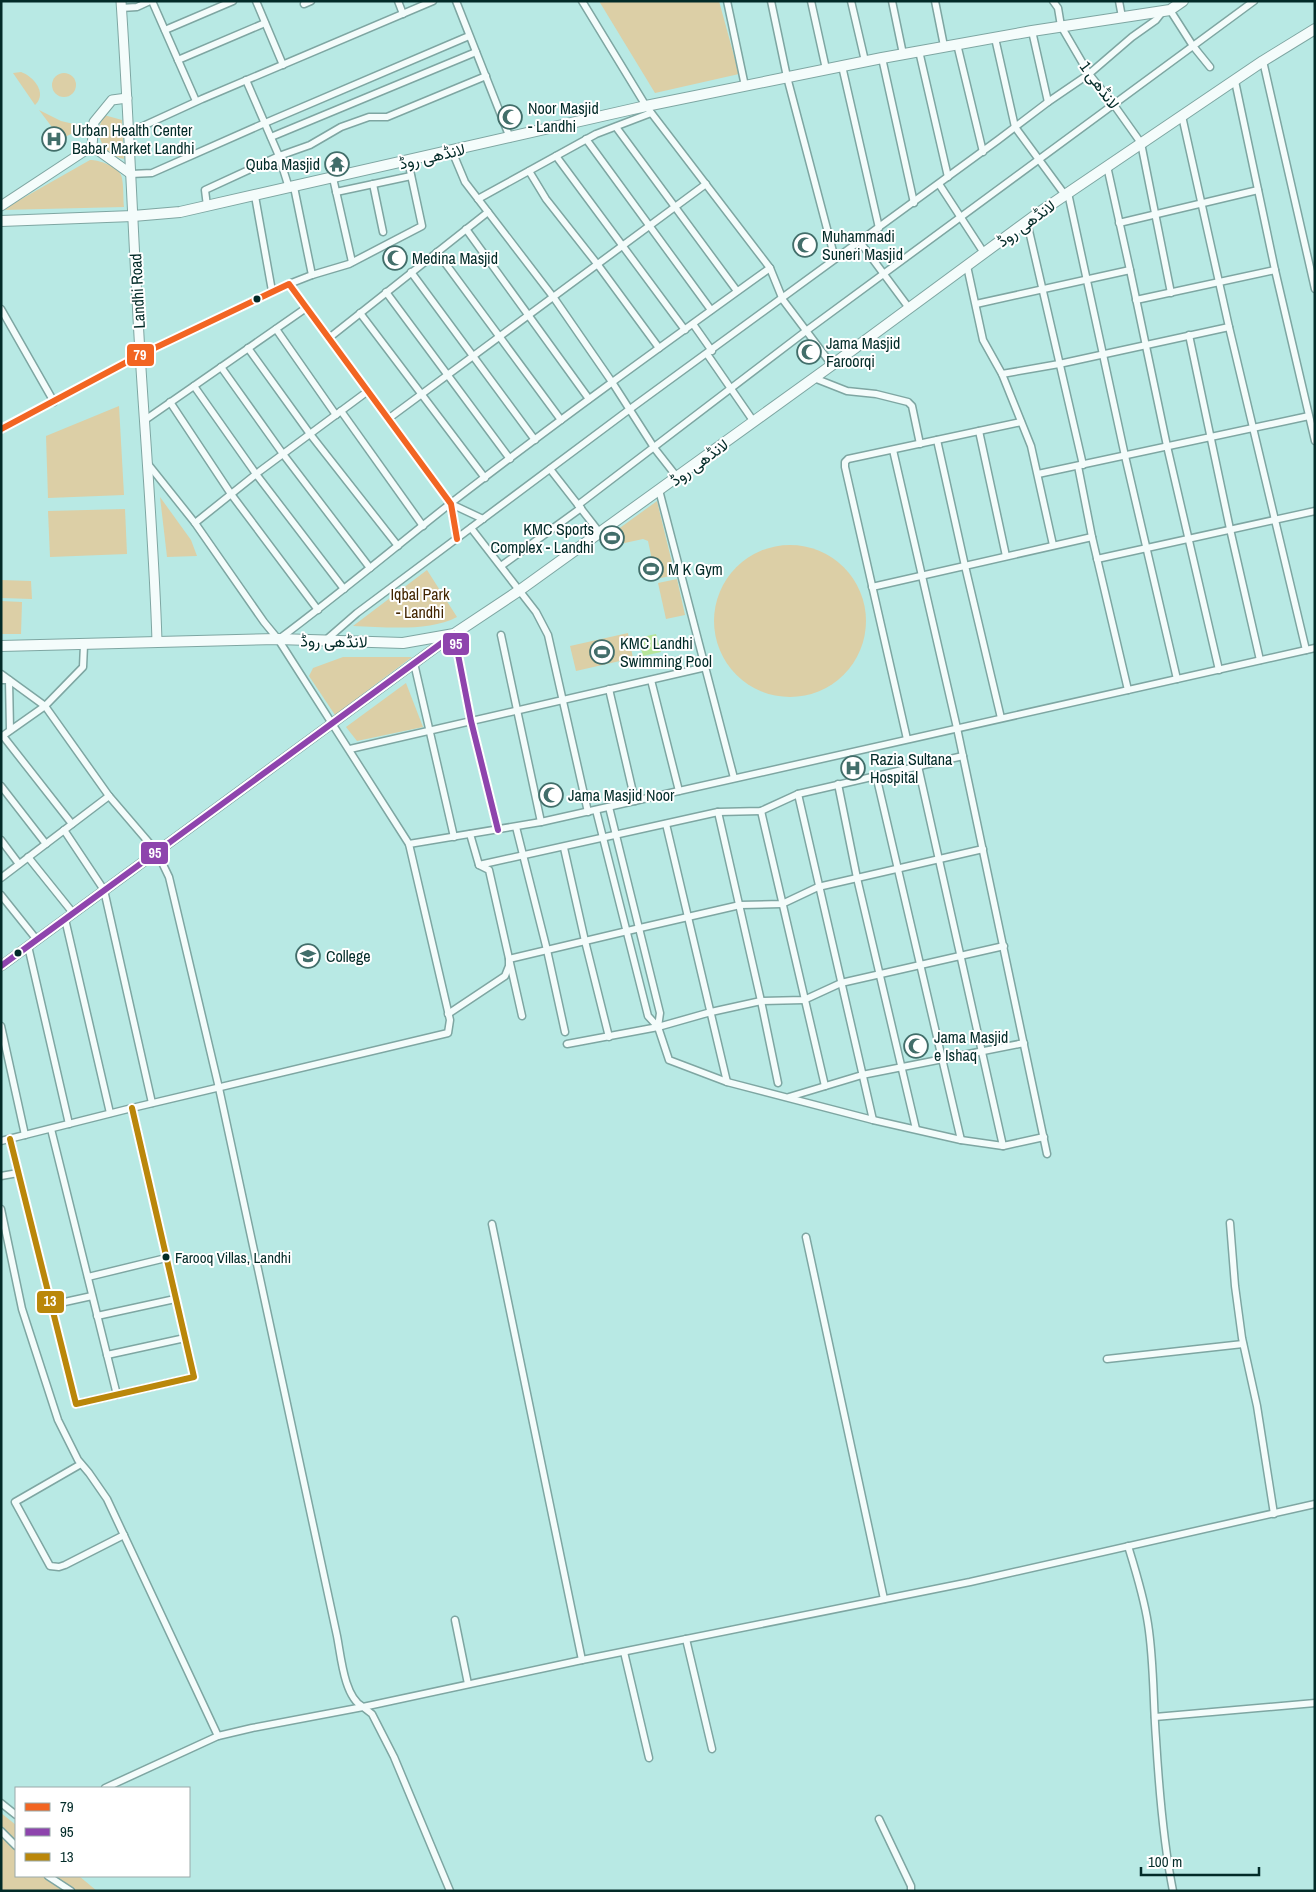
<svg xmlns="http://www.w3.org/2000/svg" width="1316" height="1892" font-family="'Archivo Narrow',Vazirmatn,sans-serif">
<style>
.green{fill:#dccfa6}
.water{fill:#b7e59a}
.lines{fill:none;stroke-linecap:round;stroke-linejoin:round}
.street-casing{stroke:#7ea6a2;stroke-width:9}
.secondary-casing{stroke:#7ea6a2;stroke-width:11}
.primary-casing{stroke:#7ea6a2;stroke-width:12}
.street{stroke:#f4fcfb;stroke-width:6}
.secondary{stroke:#f4fcfb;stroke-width:9}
.primary{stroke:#f4fcfb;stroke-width:10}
.bus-1-casing{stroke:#fff;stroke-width:10}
.bus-2-casing{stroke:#fff;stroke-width:10}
.bus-3-casing{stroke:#fff;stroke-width:10}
.bus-1{stroke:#f26522;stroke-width:6}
.bus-2{stroke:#8e44ad;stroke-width:6}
.bus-3{stroke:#ba870a;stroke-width:6}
.bus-dot{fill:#022b28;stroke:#fff;stroke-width:2}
.labels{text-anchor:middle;stroke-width:4;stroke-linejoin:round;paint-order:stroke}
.bus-label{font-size:15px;fill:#022b28;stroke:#fff;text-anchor:start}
.street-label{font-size:16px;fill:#022b28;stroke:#fff}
.poi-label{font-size:16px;fill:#022b28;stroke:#fff;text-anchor:start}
.park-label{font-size:16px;fill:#422500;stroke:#fff}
.line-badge{stroke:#fff;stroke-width:2}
.badge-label{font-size:14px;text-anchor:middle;font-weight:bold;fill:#fff}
</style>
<rect width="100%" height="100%" fill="#b8e9e4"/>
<g class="green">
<path d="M599 1H719L739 74 655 93Z"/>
<path d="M21 72C33 76 48 93 35 105L13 73Z"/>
<circle cx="64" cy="85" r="12"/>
<path d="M39 110 61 121 78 125 75 132 61 139Z"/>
<path d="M104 115 122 120 124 159C102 155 93 134 104 115Z"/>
<path d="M90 160C99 160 117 166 121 175 124 182 123 200 124 207L2 210Z"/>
<path d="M119 406 124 495 48 498 46 436Z"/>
<path d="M160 497 191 540 197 556 167 557Z"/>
<path d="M657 501 675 575 656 579 648 541 643 539 620 544 617 530Z"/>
<path d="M125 509 127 554 50 557 48 511Z"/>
<circle cx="790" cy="621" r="76"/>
<path d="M427 570 457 617C429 632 385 627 353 626Z"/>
<path d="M677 579 685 615 666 619 658 583Z"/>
<path d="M1 580 31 581 32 599 1 598Z"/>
<path d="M1 601 22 602 21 634H1Z"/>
<path d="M628 633 633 658 576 671 570 646Z"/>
<path d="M343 657H412L335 715 309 676 313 668Z"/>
<path d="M406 683 423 727 357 741 346 727Z"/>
<path d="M1 1813 16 1825V1876H79L97 1891H1Z"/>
</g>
<path class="water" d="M656 634 661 652 643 656 638 638Z"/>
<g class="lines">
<g class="street-casing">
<g id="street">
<path d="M152 1 196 101"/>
<path d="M256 1 283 65"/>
<path d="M398 1 403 14"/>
<path d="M456 1 510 138"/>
<path d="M582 1 646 106 770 268 783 300 832 365"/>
<path d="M727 1 745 86"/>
<path d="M771 1 787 77 835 259"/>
<path d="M811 1 826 69"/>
<path d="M851 1 865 61"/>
<path d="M892 1 903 54"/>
<path d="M935 1 944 46"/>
<path d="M1053 1 1058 8 1061 26 1089 74 1114 105 1141 143 1171 293"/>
<path d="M1119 1 1122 17"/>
<path d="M304 4 311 1"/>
<path d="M121 8 137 7 150 1"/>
<path d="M1170 10 1193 46 1210 67"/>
<path d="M165 30 233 1"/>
<path d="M1032 31 1048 102"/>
<path d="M995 38 1015 127 1065 195"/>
<path d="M957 44 983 152"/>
<path d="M919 51 948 177"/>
<path d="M882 58 914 203"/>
<path d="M178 60 265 23"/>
<path d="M1263 61 1315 289"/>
<path d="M842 66 879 228"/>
<path d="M246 80 279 156 289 188"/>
<path d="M1235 81 1275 270 1315 441"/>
<path d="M616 127 737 291"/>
<path d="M130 132 202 99 433 1"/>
<path d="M271 137 476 52"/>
<path d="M586 139 711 310"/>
<path d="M452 151 465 182 554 298 612 382 655 449 677 477"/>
<path d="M556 156 685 330"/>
<path d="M1107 166 1130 270"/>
<path d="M529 171 546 199 598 265 659 348"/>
<path d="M131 174 152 173 265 123 469 36"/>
<path d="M333 178 352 262"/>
<path d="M373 184 383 232"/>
<path d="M939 184 984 253"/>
<path d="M336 192 411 176"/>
<path d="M1068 193 1125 456 1177 679"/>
<path d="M255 196 272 291"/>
<path d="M478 199 596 134 651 113"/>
<path d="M207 206 205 190 279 156 310 145 341 127 369 117H387L486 76"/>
<path d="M1027 222 1083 465"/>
<path d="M1119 223 1258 190"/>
<path d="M466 229 589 399"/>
<path d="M860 242 909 308"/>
<path d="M437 252 561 420"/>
<path d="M967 266 983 340 1002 374 1031 446 1053 545"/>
<path d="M411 272 535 440"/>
<path d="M312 275 349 264 422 226 408 161"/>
<path d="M289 284 312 275 294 187"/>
<path d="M386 292 510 459"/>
<path d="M1136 300 1275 270"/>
<path d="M976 304 1130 270 1167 446 1219 670"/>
<path d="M1 309 54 402"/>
<path d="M360 313 485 478"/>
<path d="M693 324 712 351"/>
<path d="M1229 327 1306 650"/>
<path d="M276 329 336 415"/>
<path d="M1189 335 1230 529 1260 660"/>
<path d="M329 338 488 212"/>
<path d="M248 348 310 434 398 546"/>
<path d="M707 354 754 422"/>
<path d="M221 367 283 454 370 568"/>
<path d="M1002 374 1059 364 1229 327 1182 116"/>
<path d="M814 378 847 391 876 394 908 402 912 406 920 444"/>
<path d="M194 386 256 474 344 589"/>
<path d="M170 402 231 494 318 610"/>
<path d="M341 411 423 526"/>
<path d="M388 419 706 184"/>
<path d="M145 420 306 308"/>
<path d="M1 429 140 355 289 284 451 504 457 539"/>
<path d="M979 431 1006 556"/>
<path d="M937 440 965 566 1001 718"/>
<path d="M893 450 957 728 1047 1154"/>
<path d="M1078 466 1092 537 1128 690"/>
<path d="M550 469 600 533"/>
<path d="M1038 474 1309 416"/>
<path d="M659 490 734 778"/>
<path d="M451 504 483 519"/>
<path d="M578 505 806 331 1254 1"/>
<path d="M195 523 260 471 368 391"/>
<path d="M471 528 536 612 548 635 588 812"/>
<path d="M1097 559 1315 511"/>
<path d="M501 566 581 508"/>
<path d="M872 587 1092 537"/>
<path d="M454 634 471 721 498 830"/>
<path d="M501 635 541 822"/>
<path d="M279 639C338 595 394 548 451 503 556 422 663 345 770 268"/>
<path d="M326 640 357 613 630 409 998 140 1048 102 1089 74 1132 37 1156 20 1163 11"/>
<path d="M414 663 454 837"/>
<path d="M1 674 45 706 109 796 157 852 169 877 219 1088 337 1636C341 1656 344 1697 363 1707L582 1660 970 1582 1315 1504"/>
<path d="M1 680H9L10 730"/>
<path d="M651 680 679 791"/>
<path d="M609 689 635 801"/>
<path d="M3 736 72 824"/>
<path d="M1 737 45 706 83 667 84 645"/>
<path d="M907 739 845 467V462L848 459 1021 422"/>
<path d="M350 749 706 667"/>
<path d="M918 766 1003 1146"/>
<path d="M876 775 961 1140"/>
<path d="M838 784 857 878 916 1129"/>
<path d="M1 786 46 844"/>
<path d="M798 794 873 1120"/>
<path d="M609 807 660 1013 658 1027 669 1060 727 1082 873 1120 961 1140 1003 1146 1044 1137"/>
<path d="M596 810 648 1016 658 1027"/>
<path d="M761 811 825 1086"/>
<path d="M718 812 761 1001 778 1083"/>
<path d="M666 824 727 1082"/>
<path d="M516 827 547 950 565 1032"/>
<path d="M64 830 104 890 152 1103"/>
<path d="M470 834 479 865 489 870 522 1016"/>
<path d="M1 840 19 864"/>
<path d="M409 844 541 822 1315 648"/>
<path d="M564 848 585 941 609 1037"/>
<path d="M28 857 73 913"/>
<path d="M479 865 718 812 761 811 798 794 963 756"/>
<path d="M1 878 109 796"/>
<path d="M1 895 37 940"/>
<path d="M65 919 110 1113"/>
<path d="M28 946 69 1124"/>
<path d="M448 1014 505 976 509 966V959L640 928 740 905 782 904 818 887 983 849"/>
<path d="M1 1026 25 1135"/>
<path d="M567 1044 658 1027 711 1012 761 1001 804 1000 841 983 1004 946"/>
<path d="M789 1097 862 1075 1024 1043"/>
<path d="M51 1129 117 1395"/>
<path d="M10 1139 76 1404 194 1377 132 1108"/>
<path d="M1 1141 132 1108 448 1033 450 1020 409 844 278 639 264 622 195 523 148 464"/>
<path d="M1 1176 18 1173"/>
<path d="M1 1209 22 1309 58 1420 78 1460 89 1473 107 1499 218 1736"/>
<path d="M1230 1223 1235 1286 1242 1338 1257 1406 1274 1514"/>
<path d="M492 1224 582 1660"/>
<path d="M806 1237 884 1599"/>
<path d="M88 1277 166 1258"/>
<path d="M51 1305 92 1296"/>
<path d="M97 1316 175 1299"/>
<path d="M107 1355 185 1338"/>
<path d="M1107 1359 1243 1344"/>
<path d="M81 1464 15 1502 50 1566 59 1567 65 1565 124 1535"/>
<path d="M1128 1546C1136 1572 1144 1597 1148 1624 1154 1662 1153 1700 1156 1739 1159 1789 1163 1841 1173 1891"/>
<path d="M455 1620 468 1684"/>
<path d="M686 1639 712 1749"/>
<path d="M624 1652 649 1758"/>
<path d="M1155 1717 1315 1703"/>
<path d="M105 1788 218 1736 252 1728 363 1707 372 1714 394 1757 450 1891"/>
<path d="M1 1803 16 1815"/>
<path d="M879 1819 911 1886V1891"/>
<path d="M1 1831 16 1846"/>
<path d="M48 1876 71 1891"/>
</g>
</g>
<g class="secondary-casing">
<g id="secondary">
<path d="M121 1C129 119 133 236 140 353 146 449 154 545 157 641"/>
<path d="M92 146 131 174"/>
<path d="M1 206 92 146 94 122 112 100 127 98"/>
<path d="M1 966 454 634"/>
</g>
</g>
<g class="primary-casing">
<g id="primary">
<path d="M1 221 133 216 180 212 646 106 882 58 1032 31 1170 10 1183 1"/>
<path d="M1 646 278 639 403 643 454 634 520 590 832 365 1037 214 1263 61 1315 29"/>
</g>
</g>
<use href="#street" class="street"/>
<use href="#secondary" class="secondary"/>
<use href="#primary" class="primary"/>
<g class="bus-1-casing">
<path id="bus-1" d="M1 429 140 355 289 284 451 504 457 539"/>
</g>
<g class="bus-2-casing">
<path id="bus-2" d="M1 966 454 634 471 721 498 830"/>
</g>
<g class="bus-3-casing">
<path id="bus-3" d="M10 1139 76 1404 194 1377 132 1108"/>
</g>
<use href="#bus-1" class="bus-1"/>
<use href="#bus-2" class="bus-2"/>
<use href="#bus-3" class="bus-3"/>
</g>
<defs>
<g id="mosque-ring" transform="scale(1.25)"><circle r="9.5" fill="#fff" stroke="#426e6a" stroke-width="1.5"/><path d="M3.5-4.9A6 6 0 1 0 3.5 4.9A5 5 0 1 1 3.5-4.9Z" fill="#426e6a"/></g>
<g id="hospital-ring" transform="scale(1.25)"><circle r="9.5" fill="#fff" stroke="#426e6a" stroke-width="1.5"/><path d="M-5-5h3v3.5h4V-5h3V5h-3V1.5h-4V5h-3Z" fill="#426e6a"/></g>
<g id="temple-ring" transform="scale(1.25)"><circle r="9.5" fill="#fff" stroke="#426e6a" stroke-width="1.5"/><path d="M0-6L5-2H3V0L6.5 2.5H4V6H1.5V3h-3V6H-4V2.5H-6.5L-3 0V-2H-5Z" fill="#426e6a"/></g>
<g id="stadium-ring" transform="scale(1.25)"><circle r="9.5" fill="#fff" stroke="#426e6a" stroke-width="1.5"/><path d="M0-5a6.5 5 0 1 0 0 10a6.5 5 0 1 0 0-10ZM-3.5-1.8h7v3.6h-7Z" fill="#426e6a"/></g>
<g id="university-ring" transform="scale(1.25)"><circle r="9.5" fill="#fff" stroke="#426e6a" stroke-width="1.5"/><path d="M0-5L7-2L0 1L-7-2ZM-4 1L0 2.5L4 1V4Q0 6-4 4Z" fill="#426e6a"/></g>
</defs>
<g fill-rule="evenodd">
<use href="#mosque-ring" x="510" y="117"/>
<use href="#hospital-ring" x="54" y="139"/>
<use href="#temple-ring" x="337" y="164"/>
<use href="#mosque-ring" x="805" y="245"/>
<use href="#mosque-ring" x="395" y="258"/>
<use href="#mosque-ring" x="809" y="352"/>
<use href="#stadium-ring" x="612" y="538"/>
<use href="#stadium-ring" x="651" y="569"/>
<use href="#stadium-ring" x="602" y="652"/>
<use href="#hospital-ring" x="853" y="768"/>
<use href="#mosque-ring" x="551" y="795"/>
<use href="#university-ring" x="308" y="956"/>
<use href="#mosque-ring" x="916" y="1046"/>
</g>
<g class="bus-dot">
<circle cx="257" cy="299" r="4.5"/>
<circle cx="18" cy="953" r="4.5"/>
<circle cx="166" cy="1257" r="4.5"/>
</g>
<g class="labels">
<g class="bus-label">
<text x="175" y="1263">Farooq Villas, Landhi</text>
</g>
<g class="street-label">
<text transform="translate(1100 85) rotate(54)" y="6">لانڈھی 1</text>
<text transform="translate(432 156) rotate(-13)" y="6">لانڈھی روڈ</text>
<text transform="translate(1026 223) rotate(-36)" y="6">لانڈھی روڈ</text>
<text transform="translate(137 291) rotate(-93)" y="6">Landhi Road</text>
<text transform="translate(699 462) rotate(-36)" y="6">لانڈھی روڈ</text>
<text transform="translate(334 641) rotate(1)" y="6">لانڈھی روڈ</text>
</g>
<g class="poi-label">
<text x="528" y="114">Noor Masjid<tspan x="528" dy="18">- Landhi</tspan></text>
<text x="72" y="136">Urban Health Center<tspan x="72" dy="18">Babar Market Landhi</tspan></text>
<text x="320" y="170" text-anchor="end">Quba Masjid</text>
<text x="822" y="242">Muhammadi<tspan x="822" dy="18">Suneri Masjid</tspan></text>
<text x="412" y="264">Medina Masjid</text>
<text x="826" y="349">Jama Masjid<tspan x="826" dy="18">Faroorqi</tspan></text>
<text x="594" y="535" text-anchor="end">KMC Sports<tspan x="594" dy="18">Complex - Landhi</tspan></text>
<text x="668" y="575">M K Gym</text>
<text x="620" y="649">KMC Landhi<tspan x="620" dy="18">Swimming Pool</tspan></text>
<text x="870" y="765">Razia Sultana<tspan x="870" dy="18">Hospital</tspan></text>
<text x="568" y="801">Jama Masjid Noor</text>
<text x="326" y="962">College</text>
<text x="934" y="1043">Jama Masjid<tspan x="934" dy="18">e Ishaq</tspan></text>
</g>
<g class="park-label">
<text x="420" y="600">Iqbal Park<tspan x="420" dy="18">- Landhi</tspan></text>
</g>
</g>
<g class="line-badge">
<rect x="126" y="343" width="29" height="24" rx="5" fill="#f26522"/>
<rect x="442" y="632" width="28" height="24" rx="5" fill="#8e44ad"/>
<rect x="140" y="841" width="29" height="24" rx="5" fill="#8e44ad"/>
<rect x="36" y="1290" width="29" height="24" rx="5" fill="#ba870a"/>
</g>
<g class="badge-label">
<text x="140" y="360">79</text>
<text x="456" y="649">95</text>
<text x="155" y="858">95</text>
<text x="50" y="1306">13</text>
</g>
<rect width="1316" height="1892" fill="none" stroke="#022b28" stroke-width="5"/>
<rect x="15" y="1787" width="175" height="90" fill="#ffffff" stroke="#9aaaa9"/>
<rect x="25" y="1803" width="25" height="8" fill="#f26522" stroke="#9aaaa9"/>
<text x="60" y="1812" font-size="15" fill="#022b28">79</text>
<rect x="25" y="1828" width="25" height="8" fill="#8e44ad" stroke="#9aaaa9"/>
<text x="60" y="1837" font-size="15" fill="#022b28">95</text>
<rect x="25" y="1853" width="25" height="8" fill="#ba870a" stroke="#9aaaa9"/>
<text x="60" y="1862" font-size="15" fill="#022b28">13</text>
<path d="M1141 1867v8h118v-8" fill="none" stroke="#022b28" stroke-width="2.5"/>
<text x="1148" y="1867" font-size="15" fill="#022b28" stroke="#ffffff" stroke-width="4" paint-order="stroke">100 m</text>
</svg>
